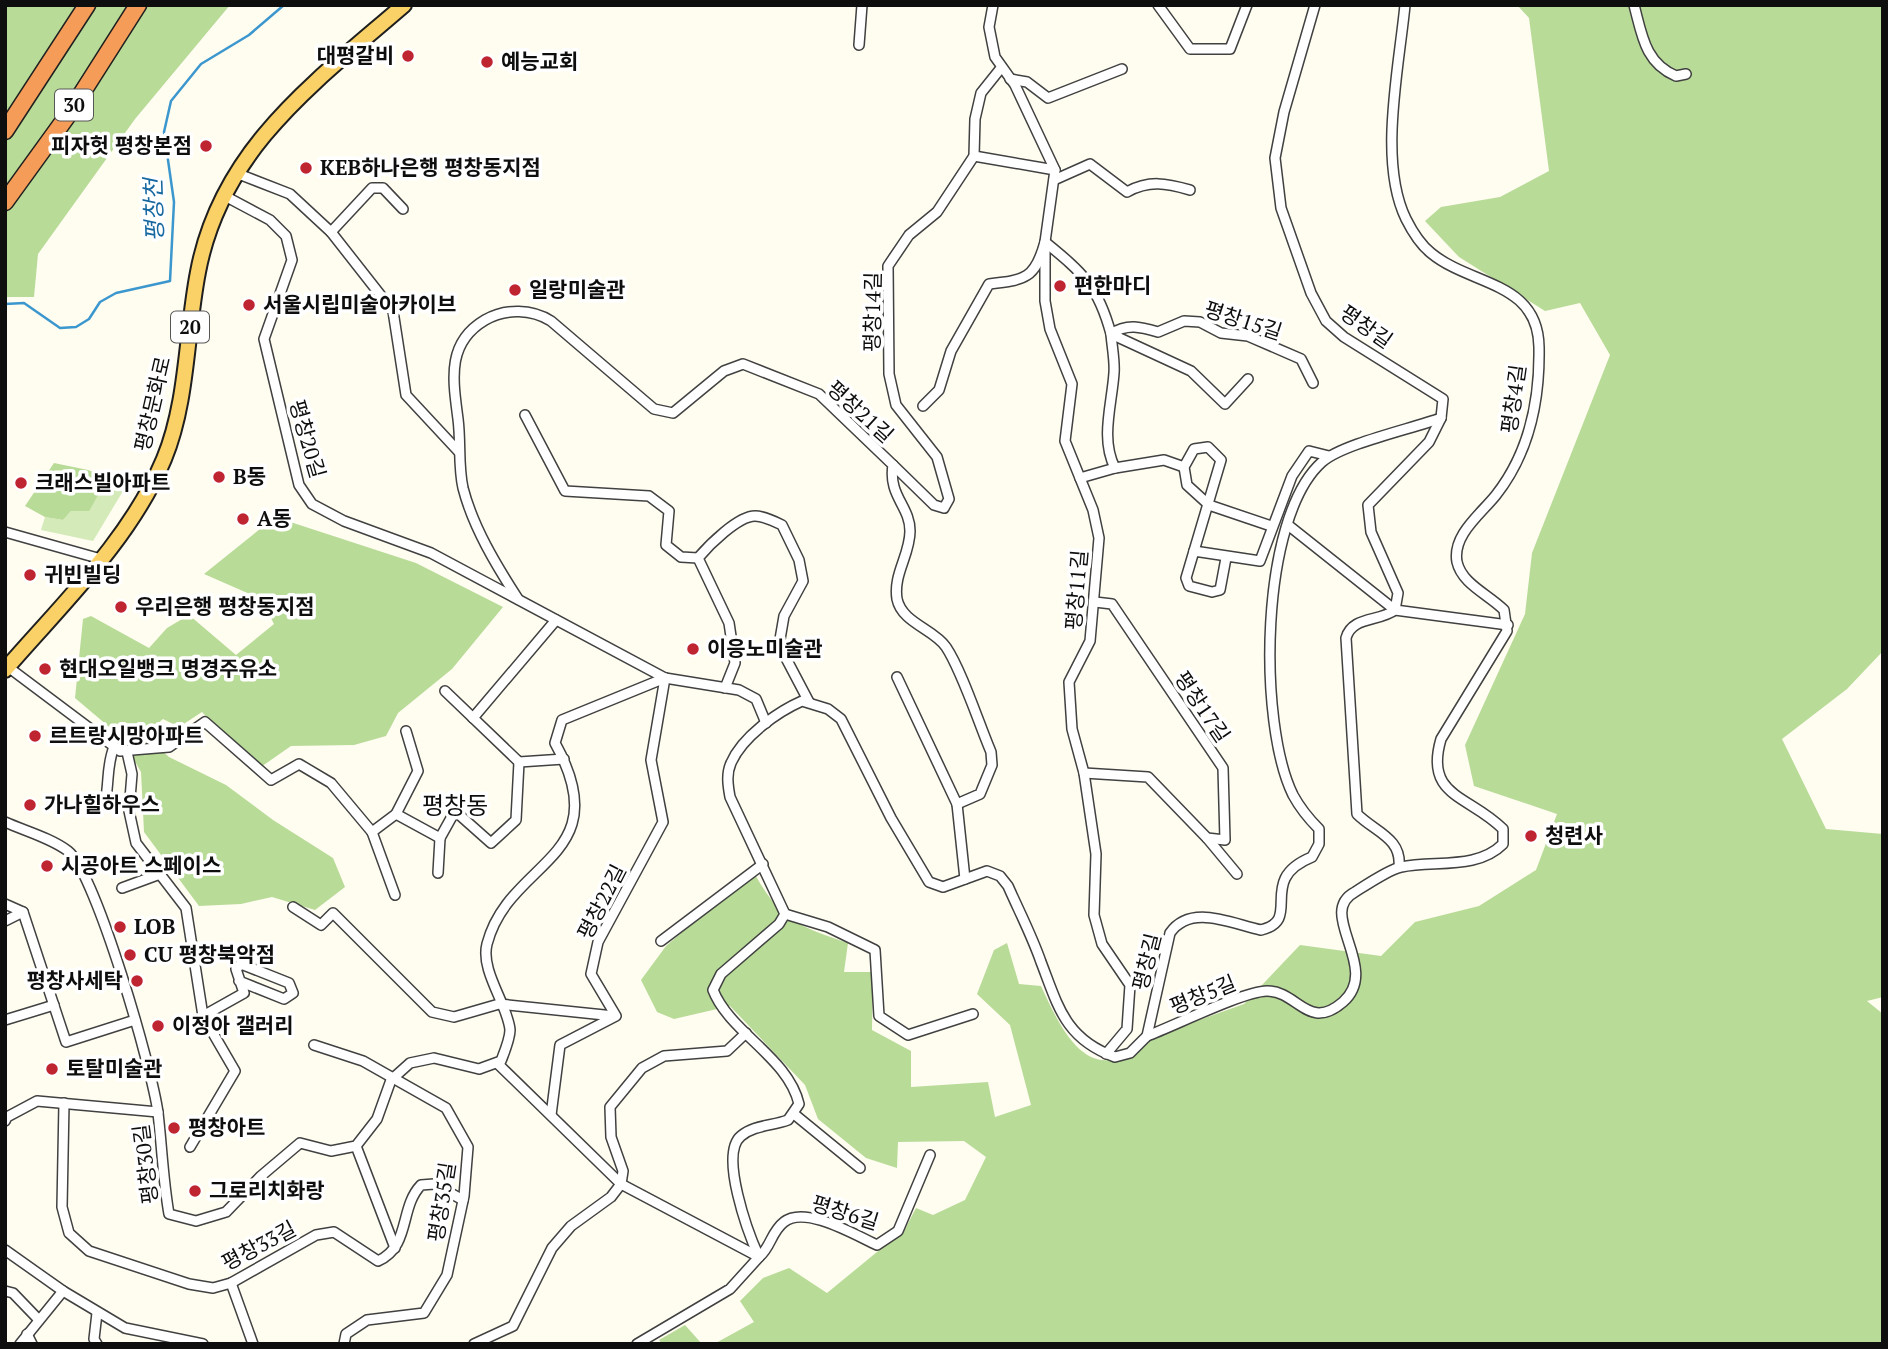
<svg xmlns="http://www.w3.org/2000/svg" width="1888" height="1349" font-family="'PT Serif','Noto Sans KR',serif">
<style>
.green{fill:#d4eab9}
.forest{fill:#b8db98}
.lines{fill:none;stroke-linecap:round;stroke-linejoin:round}
.stream{stroke:#3b97ce;stroke-width:2.5}
.street-casing{stroke:#414141;stroke-width:12}
.primary-casing{stroke:#1f1f1f;stroke-width:18}
.highway-casing{stroke:#1f1f1f;stroke-width:19}
.street{stroke:#fff;stroke-width:9}
.primary{stroke:#f9d166;stroke-width:14}
.highway{stroke:#f49c58;stroke-width:16}
.poi-dot{fill:#bf2531;stroke:#fff;stroke-width:2.5}
.labels{text-anchor:middle;stroke-width:7;stroke-linejoin:round;paint-order:stroke}
.shield{fill:#fff;stroke:#565656;stroke-width:2}
.shield-label{font-size:19px;font-weight:bold;fill:#0e0e0e}
.poi-label{font-size:21px;font-weight:bold;fill:#0e0e0e;stroke:#fff;text-anchor:start}
.street-label{font-size:21px;fill:#0e0e0e;stroke:#fff}
.water-label{font-size:23px;font-style:italic;fill:#1768a1;stroke:#fff}
.quarter-label{font-size:24px;fill:#0e0e0e;stroke:#fff}
</style>
<rect width="100%" height="100%" fill="#fffcf0"/>
<path class="green" d="M117 481 126 486 93 541 41 530 45 517 63 520 71 511H88L101 490Z"/>
<g class="forest">
<path d="M5 5H230L135 119 38 254 34 297H5Z"/>
<path d="M1517 5H1883V651L1847 689 1782 739 1826 829 1883 834V997L1867 1001 1883 1014V1344H714L754 1322 740 1301 763 1278 789 1268 827 1293 905 1229 916 1208 933 1215 965 1200 986 1157 964 1141 898 1142 897 1168 866 1158 818 1119 805 1085 730 1006 674 1019 657 1012 641 980 666 946 753 871C781 921 796 925 848 943L844 972H873L872 1030 911 1051V1087L988 1082 995 1117 1031 1105 1010 1025 977 994 994 950 1007 943 1019 984 1041 986C1056 1018 1081 1078 1124 1055 1132 1051 1141 1048 1146 1039L1244 1004 1300 945 1381 956 1415 922 1479 906 1536 870 1557 814 1474 786 1465 745 1525 614 1532 553 1610 355 1580 303 1545 311 1459 257 1425 221 1441 207 1500 197 1549 171 1529 18Z"/>
<path d="M54 463 88 470 117 481 101 490 89 511H71L63 520 45 517 25 506Z"/>
<path d="M275 517 416 563 503 607 452 669 398 713 386 736 354 745 291 746 258 769 202 712 179 727 163 719 144 735 169 757 226 785 273 820 333 858 345 887 315 910 272 897 241 904 199 906 144 832 141 772 121 737 75 698 83 619 91 616 149 648 167 628 189 615 236 655 274 624 261 599 204 574Z"/>
<path d="M685 1325 702 1344H662L659 1340Z"/>
</g>
<g class="lines">
<path class="stream" d="M5 304 24 303 60 328 76 327 89 319 100 302 116 293 170 281 174 202 164 132 171 101 201 64 249 35 284 5"/>
<g class="street-casing">
<g id="street">
<path d="M993 5 989 27 995 57 1015 85 1055 170 1045 242V301L1050 329 1072 384 1065 441 1093 510 1099 538 1090 641 1069 682 1072 729 1084 773 1096 854 1094 915 1102 944 1130 985 1127 1029 1106 1054"/>
<path d="M1158 5 1190 49H1230L1247 5"/>
<path d="M1634 5C1642 35 1645 63 1676 76L1686 74"/>
<path d="M859 45 862 5"/>
<path d="M1010 79 1027 82 1048 98 1122 69"/>
<path d="M974 156 1055 170"/>
<path d="M236 173 290 194 331 232"/>
<path d="M1054 180 1090 164 1127 192C1149 180 1166 183 1190 190"/>
<path d="M223 195 270 220 286 236 292 260 264 339 299 485 312 504 344 521 431 553 665 678 739 690 756 699 766 723"/>
<path d="M403 209 383 188H372L331 232 393 311 406 395 459 452"/>
<path d="M923 406 939 390 951 351 989 284C1025 280 1035 279 1045 242 1083 273 1098 286 1111 334L1191 371 1225 404 1248 379"/>
<path d="M525 415 565 491 649 496 669 511 666 545 681 557 698 558"/>
<path d="M893 465 934 505 944 508 949 499 937 457 896 405 889 374 888 266 909 235 937 212 974 156 975 119 981 93 1001 68"/>
<path d="M1115 468C1100 439 1112 404 1114 373 1115 361 1112 347 1111 334 1127 323 1141 327 1158 332L1184 321 1200 322 1221 333 1248 336 1301 359 1313 383"/>
<path d="M1080 478 1115 468 1164 460 1184 467"/>
<path d="M1288 525 1395 610 1508 625"/>
<path d="M5 532 101 559"/>
<path d="M1194 551 1221 460 1208 447 1194 449 1184 467 1187 485 1209 505 1271 526"/>
<path d="M1226 558 1220 590 1212 592 1189 586 1186 578 1194 551 1260 561 1292 476 1309 451 1329 456"/>
<path d="M518 599C496 565 473 527 463 488 458 466 461 442 458 419 453 380 446 343 485 320 506 308 532 309 551 321L654 409 673 413 724 371 743 364 819 394 893 465C888 496 910 506 910 531 910 555 893 574 897 599 902 623 934 629 946 647 962 671 979 724 991 752L992 765 980 794 957 804"/>
<path d="M8 667 120 751 169 747 205 722 271 780 299 764 331 783 372 832 396 814 440 838 455 811 491 843 516 820 519 762"/>
<path d="M897 677 957 804 965 879"/>
<path d="M725 688 735 663 729 623 698 558C709 545 738 516 755 516 764 516 774 521 782 525L799 560 803 581 784 616 779 645 809 702"/>
<path d="M445 691 519 762 564 759"/>
<path d="M473 718 556 620"/>
<path d="M127 752 132 774 129 811 136 843 186 908 203 1016 235 1071 190 1147"/>
<path d="M1084 773 1148 777 1207 838 1225 840 1223 768 1112 604 1095 602"/>
<path d="M106 797C109 779 107 764 114 747"/>
<path d="M396 814 418 771 406 731"/>
<path d="M5 822C25 831 51 838 68 851 96 873 153 1072 158 1113 162 1147 163 1180 169 1214L196 1221 226 1212 261 1176 300 1143 331 1151 356 1146 377 1119 391 1080 410 1063 434 1058 479 1069 501 1061C504 1053 510 1039 510 1030 508 1005 480 971 487 944 509 859 619 859 555 743L562 720 665 678"/>
<path d="M372 832 395 895"/>
<path d="M1207 838 1237 874"/>
<path d="M1399 867C1402 838 1375 832 1357 814L1346 638C1352 616 1379 622 1395 610L1398 593 1371 532 1368 505 1429 442 1441 418"/>
<path d="M438 873 440 838"/>
<path d="M122 888 160 874"/>
<path d="M5 904 23 912 66 1042 135 1020"/>
<path d="M293 907 321 925 333 913 432 1012 454 1017 499 1004 614 1016"/>
<path d="M785 914 828 927 875 950 879 1016 908 1035 973 1014"/>
<path d="M5 921 23 912"/>
<path d="M661 941 763 864"/>
<path d="M203 1016 244 993 236 969 241 964 289 983 293 993 284 999 239 981"/>
<path d="M5 1020 54 1005"/>
<path d="M1147 1036C1174 1026 1244 991 1267 991 1298 991 1308 1032 1343 1002 1382 968 1315 913 1355 892 1366 885 1390 869 1401 867 1435 860 1477 870 1503 844V829C1469 795 1424 797 1441 739L1507 631 1504 610C1488 594 1462 584 1457 562 1452 535 1481 514 1496 495 1529 453 1540 400 1539 347 1538 281 1471 286 1431 253 1421 245 1412 231 1406 219 1378 162 1399 68 1405 5"/>
<path d="M314 1045 363 1061 446 1108 468 1147 464 1196 447 1275 424 1313 367 1320 346 1334 344 1344"/>
<path d="M497 1063 621 1184 759 1257C771 1247 771 1232 784 1222 805 1205 855 1235 877 1245L898 1231 930 1155"/>
<path d="M64 1103 62 1207 69 1233 89 1251 189 1284 213 1288 231 1283 316 1235 334 1232 378 1261C411 1246 399 1208 421 1185L434 1184 463 1200"/>
<path d="M794 1114 860 1168"/>
<path d="M551 1115 560 1045 616 1016 591 974 598 942 663 822 651 760 665 678"/>
<path d="M5 1121 7 1117 37 1101 158 1112"/>
<path d="M356 1146 395 1248"/>
<path d="M5 1250 63 1291 125 1328 203 1344"/>
<path d="M231 1283 253 1344"/>
<path d="M5 1291 13 1293 39 1320"/>
<path d="M97 1313 94 1339 97 1344"/>
<path d="M27 1334 32 1344"/>
<path d="M20 1344 63 1291"/>
<path d="M474 1344 513 1326 552 1248 571 1226 611 1197 621 1184 623 1171 611 1137 610 1107 642 1068 664 1056 727 1051 746 1033"/>
<path d="M637 1344 730 1289 759 1257C748 1233 719 1154 741 1136 754 1125 772 1126 788 1120L799 1104C788 1057 730 1033 713 990L721 974 779 924 785 914 730 797C728 786 726 774 731 763 742 737 777 712 802 701L828 709 841 719 891 818 929 882 943 887 987 871 1000 876 1008 886C1019 911 1032 936 1041 962 1058 1006 1065 1039 1115 1057L1130 1053 1147 1036 1170 933C1191 903 1232 924 1261 930 1304 920 1255 880 1312 857L1319 844V829C1309 819 1300 808 1293 795 1258 724 1259 518 1322 462 1342 444 1411 429 1441 418L1443 399 1344 337 1326 321 1311 293 1281 208 1275 158 1284 112 1315 5"/>
</g>
</g>
<g class="primary-casing">
<path id="primary" d="M5 670C62 604 130 540 164 459 188 401 186 333 198 272 221 149 315 82 404 5"/>
</g>
<g class="highway-casing">
<g id="highway">
<path d="M5 131 87 5"/>
<path d="M5 202 68 115 138 5"/>
</g>
</g>
<use href="#street" class="street"/>
<use href="#primary" class="primary"/>
<use href="#highway" class="highway"/>
</g>
<g class="poi-dot">
<circle cx="408" cy="56" r="7"/>
<circle cx="487" cy="62" r="7"/>
<circle cx="206" cy="146" r="7"/>
<circle cx="306" cy="168" r="7"/>
<circle cx="1060" cy="286" r="7"/>
<circle cx="515" cy="290" r="7"/>
<circle cx="249" cy="305" r="7"/>
<circle cx="219" cy="477" r="7"/>
<circle cx="21" cy="483" r="7"/>
<circle cx="243" cy="519" r="7"/>
<circle cx="30" cy="575" r="7"/>
<circle cx="121" cy="607" r="7"/>
<circle cx="693" cy="649" r="7"/>
<circle cx="45" cy="669" r="7"/>
<circle cx="35" cy="736" r="7"/>
<circle cx="30" cy="805" r="7"/>
<circle cx="1531" cy="836" r="7"/>
<circle cx="47" cy="866" r="7"/>
<circle cx="120" cy="927" r="7"/>
<circle cx="130" cy="955" r="7"/>
<circle cx="137" cy="981" r="7"/>
<circle cx="158" cy="1026" r="7"/>
<circle cx="52" cy="1069" r="7"/>
<circle cx="174" cy="1128" r="7"/>
<circle cx="195" cy="1191" r="7"/>
</g>
<g class="labels">
<g class="shield">
<rect x="55" y="89.5" width="38" height="31" rx="5"/>
<rect x="171" y="311.5" width="38" height="31" rx="5"/>
</g>
<g class="shield-label">
<text x="74" y="112">30</text>
<text x="190" y="334">20</text>
</g>
<g class="poi-label">
<text x="394" y="63" text-anchor="end">대평갈비</text>
<text x="501" y="69">예능교회</text>
<text x="192" y="153" text-anchor="end">피자헛 평창본점</text>
<text x="320" y="175">KEB하나은행 평창동지점</text>
<text x="1074" y="293">편한마디</text>
<text x="529" y="297">일랑미술관</text>
<text x="263" y="312">서울시립미술아카이브</text>
<text x="233" y="484">B동</text>
<text x="35" y="490">크래스빌아파트</text>
<text x="257" y="526">A동</text>
<text x="44" y="582">귀빈빌딩</text>
<text x="135" y="614">우리은행 평창동지점</text>
<text x="707" y="656">이응노미술관</text>
<text x="59" y="676">현대오일뱅크 명경주유소</text>
<text x="49" y="743">르트랑시망아파트</text>
<text x="44" y="812">가나힐하우스</text>
<text x="1545" y="843">청련사</text>
<text x="61" y="873">시공아트 스페이스</text>
<text x="134" y="934">LOB</text>
<text x="144" y="962">CU 평창북악점</text>
<text x="123" y="988" text-anchor="end">평창사세탁</text>
<text x="172" y="1033">이정아 갤러리</text>
<text x="66" y="1076">토탈미술관</text>
<text x="188" y="1135">평창아트</text>
<text x="209" y="1198">그로리치화랑</text>
</g>
<g class="street-label">
<text transform="translate(873 312) rotate(-89)" y="7">평창14길</text>
<text transform="translate(1243 321) rotate(18)" y="7">평창15길</text>
<text transform="translate(1366 327) rotate(35)" y="7">평창길</text>
<text transform="translate(1514 399) rotate(-82)" y="7">평창4길</text>
<text transform="translate(153 404) rotate(-77)" y="7">평창문화로</text>
<text transform="translate(860 412) rotate(42)" y="7">평창21길</text>
<text transform="translate(307 439) rotate(74)" y="7">평창20길</text>
<text transform="translate(1077 590) rotate(-85)" y="7">평창11길</text>
<text transform="translate(1202 707) rotate(56)" y="7">평창17길</text>
<text transform="translate(602 902) rotate(-63)" y="7">평창22길</text>
<text transform="translate(1147 962) rotate(-76)" y="7">평창길</text>
<text transform="translate(1203 995) rotate(-22)" y="7">평창5길</text>
<text transform="translate(146 1164) rotate(-97)" y="7">평창30길</text>
<text transform="translate(442 1202) rotate(-81)" y="7">평창35길</text>
<text transform="translate(845 1213) rotate(17)" y="7">평창6길</text>
<text transform="translate(259 1246) rotate(-28)" y="7">평창33길</text>
</g>
<g class="water-label">
<text transform="translate(154 210) rotate(-92)" y="8">평창천</text>
</g>
<g class="quarter-label">
<text x="455" y="814">평창동</text>
</g>
</g>
<rect width="1888" height="1349" fill="none" stroke="#0e0e0e" stroke-width="14"/>
</svg>
